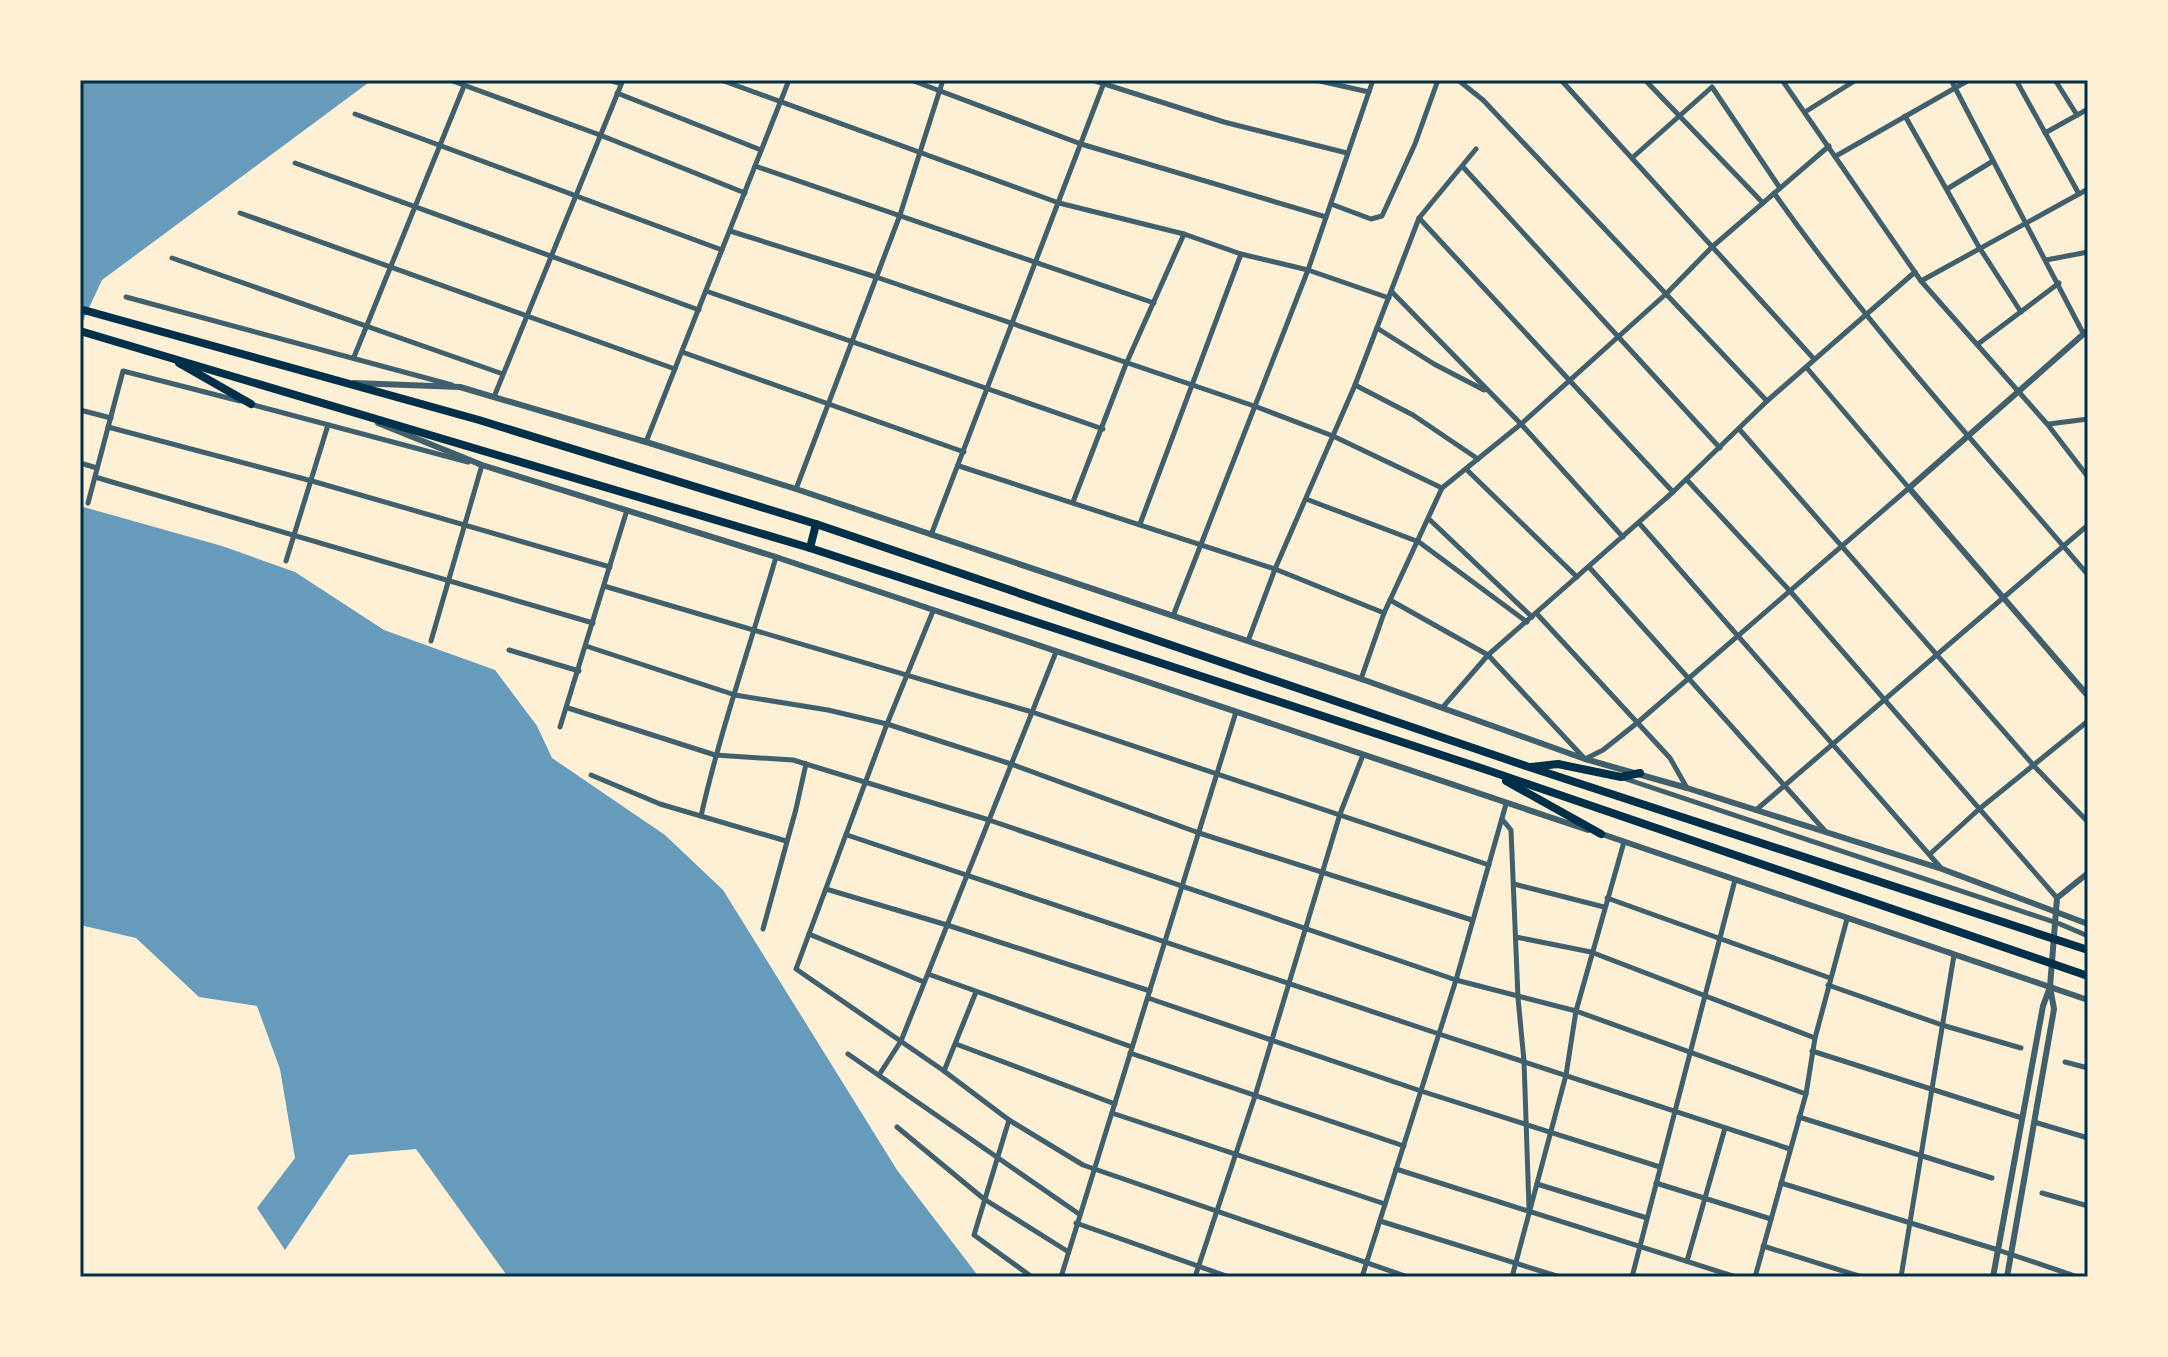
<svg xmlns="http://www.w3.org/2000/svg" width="2168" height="1357" font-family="'Exo 2',sans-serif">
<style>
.water{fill:#669bbc}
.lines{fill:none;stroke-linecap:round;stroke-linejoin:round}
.minor{stroke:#3f606c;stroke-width:5}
.tertiary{stroke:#3f606c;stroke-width:6}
.trunk{stroke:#003049;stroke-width:8}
.neatline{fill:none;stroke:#003049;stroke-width:3}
</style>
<rect width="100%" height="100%" fill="#fdf0d5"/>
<g class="water">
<path d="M80 80H372L102 280 80 327Z"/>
<path d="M80 506 222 546 295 572 384 630 495 670 537 726 552 758 665 835 723 890 897 1170 979 1277H508L416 1149 349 1155 285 1250 257 1208 295 1158 280 1069 257 1006 199 997 136 938 80 925Z"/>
</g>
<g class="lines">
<g class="minor">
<path d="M450 80 600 135 745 193"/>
<path d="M609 80 621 84"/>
<path d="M721 80 1059 203 1184 234 1241 254 1308 270 1389 298"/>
<path d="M911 80 1081 144 1326 217"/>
<path d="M1092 80 1224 122 1347 153"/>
<path d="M1315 80 1369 92"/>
<path d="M1458 80 1483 100 1767 401"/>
<path d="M1561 80 1814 359"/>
<path d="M1645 80 1763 203"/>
<path d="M1782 80 1921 281 2048 425 2088 477"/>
<path d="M1951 80 2083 333"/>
<path d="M2016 80 2079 194"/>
<path d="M2055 80 2077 115"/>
<path d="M617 93 761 150"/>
<path d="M1805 112 1856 80"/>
<path d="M355 114 722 250"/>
<path d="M1905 116 1979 247 2021 312"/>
<path d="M2045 133 2088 109"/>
<path d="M1836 156 1969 80"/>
<path d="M1632 158 1712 87 1780 188"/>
<path d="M295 163 699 310"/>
<path d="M755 166 1154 303"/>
<path d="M1463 167 1720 448"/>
<path d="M1947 189 1993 161"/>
<path d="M1774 193C1869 328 1982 450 2088 575"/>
<path d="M1331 204 1371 219 1382 216 1415 144 1438 80"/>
<path d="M240 213 675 369"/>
<path d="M1419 218 1673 492"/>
<path d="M730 231 876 277 1257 407 1333 436 1442 488"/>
<path d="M172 258 503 374"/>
<path d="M2046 260 2088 252"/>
<path d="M1921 281 2088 189"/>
<path d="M706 291 1103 429"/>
<path d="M1392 292 1521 424 1623 537"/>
<path d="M126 297 452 385"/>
<path d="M1377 328 1434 364 1484 390"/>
<path d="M1978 344 2059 283"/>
<path d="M682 352 964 452"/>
<path d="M354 357 464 86"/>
<path d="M1355 385 1413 415 1478 459"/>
<path d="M494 397 623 80"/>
<path d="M250 404 468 462"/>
<path d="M80 410 111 418"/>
<path d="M2049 424 2088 419"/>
<path d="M108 427 312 481 610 567"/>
<path d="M1740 430 2035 767 2088 822"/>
<path d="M646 442 789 80"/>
<path d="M80 463 97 468"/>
<path d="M959 466 1275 569 1384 613"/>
<path d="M1466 469 1577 577"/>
<path d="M95 477 593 623"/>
<path d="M1687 480 1790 591 2057 898"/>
<path d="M796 489 900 215 943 80"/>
<path d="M1306 499 1419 542 1527 622"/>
<path d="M1073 502 1126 364 1184 234"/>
<path d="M88 503 123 371 240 401"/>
<path d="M1429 519 1532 617"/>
<path d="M1639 523 1941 868"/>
<path d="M1140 524 1241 254"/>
<path d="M931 535 1105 80"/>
<path d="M286 561 328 425"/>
<path d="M1589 567 1826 832"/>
<path d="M604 586 1032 712 1489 865"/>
<path d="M1390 600 1488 655 1585 759 1603 750 1637 723 1909 488 1806 367"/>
<path d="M933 611 887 724 796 969 944 1071 1009 1120 1083 1165 1408 1277"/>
<path d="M1537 614 1670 758 1687 788"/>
<path d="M1173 616 1308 270 1373 80"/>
<path d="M431 641 482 465 478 464"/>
<path d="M1248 641 1275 569 1355 385 1419 218 1476 149"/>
<path d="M586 646 735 695 828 710 887 724 1011 764 1199 833 1472 920"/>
<path d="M509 650 579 671"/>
<path d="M1361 679 1384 613 1442 488 1521 424 1667 293 1712 247 1829 146"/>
<path d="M1443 707 1488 655 1673 492 1767 401 1915 272"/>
<path d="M568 708 715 755 793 760 989 820 1456 980 1576 1011 1806 1094"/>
<path d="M560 727 627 510"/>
<path d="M591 775 660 804 786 841"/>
<path d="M1623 778 2060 924 2088 936"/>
<path d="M1756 810 2088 525"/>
<path d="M701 816C721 728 751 643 776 557"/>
<path d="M1502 819 1511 830 1518 998 1524 1061 1529 1208"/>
<path d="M847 835 1439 1034 1790 1149"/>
<path d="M1930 854 1978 810 2088 721"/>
<path d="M1514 884 1604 907"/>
<path d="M826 889 947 925 1150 991"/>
<path d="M1607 898 1830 978"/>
<path d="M763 929 796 809 806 764"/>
<path d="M809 934 924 982"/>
<path d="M1516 937 1591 952 1815 1038"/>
<path d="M928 974 1132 1047"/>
<path d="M1828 985 1942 1025 2021 1048"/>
<path d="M1148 998 1421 1091 1660 1167"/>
<path d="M956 1044 1115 1104"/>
<path d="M1812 1051 2022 1118"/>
<path d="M1130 1053 1404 1146"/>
<path d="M848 1054 1079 1214"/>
<path d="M2065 1062 2088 1068"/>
<path d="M944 1071 976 992"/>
<path d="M879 1075 901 1041 1056 652"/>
<path d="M1112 1113 1385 1204"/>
<path d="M1799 1117 1992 1178"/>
<path d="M1009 1120 974 1235 1032 1277"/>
<path d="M2034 1122 2088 1138"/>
<path d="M897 1127 984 1199 1067 1251"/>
<path d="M1396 1169 1736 1277"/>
<path d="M1656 1183 1771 1219"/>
<path d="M1781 1183 1998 1250 2078 1277"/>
<path d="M1537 1184 1647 1218"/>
<path d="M2042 1193 2088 1206"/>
<path d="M1380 1221 1560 1277"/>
<path d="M1076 1223 1229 1277"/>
<path d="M1763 1246 1862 1277"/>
<path d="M1687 1261 1725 1128"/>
<path d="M1061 1277 1236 712"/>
<path d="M1195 1277 1255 1096 1340 814 1363 755"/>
<path d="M1362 1277 1456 980 1506 804"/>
<path d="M1512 1277 1566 1075 1576 1011 1624 842"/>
<path d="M1632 1277 1735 880"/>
<path d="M1755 1277 1806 1094 1815 1038 1847 919"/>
<path d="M1901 1277 1954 955"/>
</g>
<g class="tertiary">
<path d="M2088 330 1909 488 2088 696"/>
<path d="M354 383 460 387 646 442 796 489 1367 681 1585 759 1687 788 1942 869 2088 924"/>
<path d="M378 423 482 465 776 557 1588 830"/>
<path d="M1599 833 2088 1000"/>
<path d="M1993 1277 2043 1006 2050 987"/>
<path d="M2007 1277 2054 1009 2050 987 2057 898 2088 873"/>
</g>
<g class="trunk">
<path d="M80 309 479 420 816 524 1529 767 2088 950"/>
<path d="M80 331 810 548 1484 769 2088 976"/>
<path d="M179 363 251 404"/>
<path d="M810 548 816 524"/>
<path d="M1531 767 1558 764 1621 777 1640 773"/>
<path d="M1506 781 1601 834"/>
</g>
</g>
<rect width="2168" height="1357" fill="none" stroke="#fdf0d5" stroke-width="164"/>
<rect x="82" y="82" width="2004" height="1193" class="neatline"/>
</svg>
